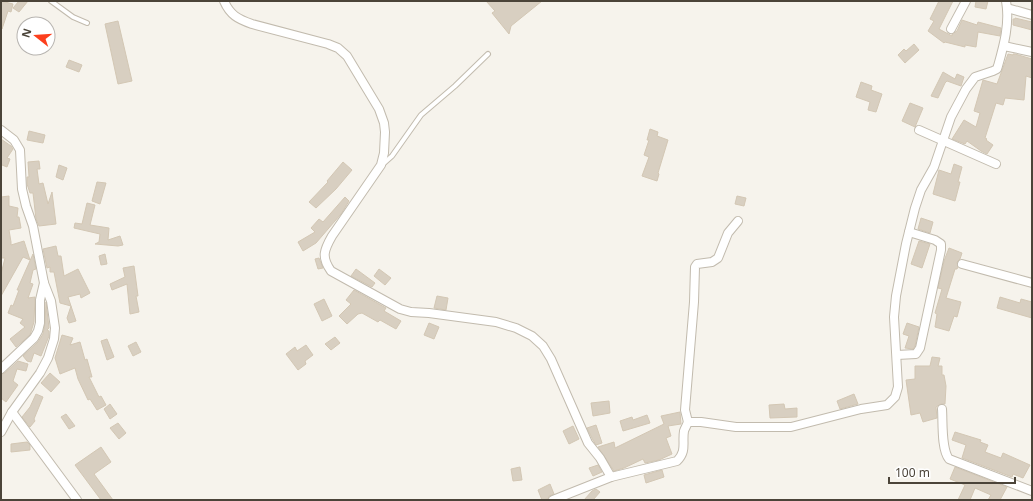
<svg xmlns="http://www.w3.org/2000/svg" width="1033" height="501" font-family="'Noto Sans',sans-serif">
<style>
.building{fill:#d8cfc1;stroke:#d3c7b4}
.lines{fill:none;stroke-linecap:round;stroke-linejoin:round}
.service-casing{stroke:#c2bbae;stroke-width:6}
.minor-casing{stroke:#c2bbae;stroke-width:10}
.service{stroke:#fff;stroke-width:4}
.minor{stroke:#fff;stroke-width:8}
</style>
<rect width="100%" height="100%" fill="#f6f3ec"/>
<g class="building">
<path d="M1 1 13 4 11 12 8 11 2 29Z"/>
<path d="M19 1H28L19 12 13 8Z"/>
<path d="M486 1H542L511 26 509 34 492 13 495 11Z"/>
<path d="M939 1H953L939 29 952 36V34L957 31 962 20 977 25 978 22 1001 28 1000 36 978 32 976 47 965 45V47L945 42 944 43 928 31 934 21 930 19Z"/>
<path d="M976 1H988L986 9 975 7Z"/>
<path d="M1015 18 1032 22V30L1013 25V19H1015Z"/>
<path d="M118 21 132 81 118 84 105 24Z"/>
<path d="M914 44 919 50 905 63 898 55 904 49 906 51Z"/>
<path d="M1008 54 1013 55V54H1015L1032 59V78L1026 76 1024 100 1005 98 1003 105 996 103 985 138 987 139 986 140 993 145 987 154 981 151 967 141 965 144 952 139 964 120 976 127 980 113 974 111 983 80 997 84Z"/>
<path d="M69 60 82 65 79 72 66 67Z"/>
<path d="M943 72 955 79 957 74 964 77 961 86 947 81 945 83 938 98 931 96Z"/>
<path d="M861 82 872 86 871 90 882 94 876 112 868 110 870 102 856 97Z"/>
<path d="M910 103 923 108 915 127 902 121Z"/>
<path d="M650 129 658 132 657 136 668 140 658 173 659 174 657 181 642 176 649 157 644 155 649 140H647Z"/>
<path d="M29 131 45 135 43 143 27 140Z"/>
<path d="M1 139 11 146 13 149 7 158 10 159 7 167 2 165 1 166Z"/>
<path d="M39 161 40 169H37L39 184 43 183 48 204 52 192 56 224 39 226 36 219 33 193H30L27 184V177H29L28 162Z"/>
<path d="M343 162 352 170 336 189 316 208 309 202 328 182 327 181Z"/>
<path d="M954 164 962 167 958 182H960L955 201 933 194 939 170 951 174Z"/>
<path d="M59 165 67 168 63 180 56 177Z"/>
<path d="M97 182 106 183 100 204 92 201Z"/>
<path d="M9 196V206L18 208 17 217H19L21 228 9 230 11 242V245L24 241 30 260 23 257 1 296V274L5 258H1V197Z"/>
<path d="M737 196 746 198 744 206 735 204Z"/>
<path d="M345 197 349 201 341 214 316 243 303 251 298 242 315 232 311 228 319 219 323 222Z"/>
<path d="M87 203 95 205 90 225 109 228 108 240 120 236 123 245 118 246 95 244 99 242 100 234 74 228 75 223 82 224Z"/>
<path d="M921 218 933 222 930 233 918 229Z"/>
<path d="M919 241 930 244 922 268 911 264Z"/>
<path d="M56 246 58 256H61L64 276 78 269 90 293 81 298 80 294 68 297 76 321 69 323 67 318 71 306 60 303 54 272H50V267L47 268 43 249Z"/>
<path d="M949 248 962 253 960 259 957 262 958 267 957 269H955L946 298 961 302 957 317 954 316 949 331 935 327 937 314 935 313 942 289 938 288 944 261Z"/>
<path d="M33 254 36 269 33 270 30 283 33 284 28 298 35 297 34 322 30 335 16 347 10 339 25 327 20 323 23 319 8 313 11 305 13 306 19 290H17Z"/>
<path d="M105 254 107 264 101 265 99 256Z"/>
<path d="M319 258 323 268 318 269 315 259Z"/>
<path d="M134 266 138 296H136L139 312 130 314 127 284 112 290 110 284 125 277 123 268Z"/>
<path d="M356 269 375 283 372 287 351 276Z"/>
<path d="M379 269 391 278 385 285 374 276Z"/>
<path d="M354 290 386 308 384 311 401 321 396 329 380 320 378 322 362 313 358 314 347 324 339 316 351 304 346 300Z"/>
<path d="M437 296 448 298 446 310 434 308Z"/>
<path d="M1000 297 1020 303 1021 299 1032 302V318L997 308Z"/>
<path d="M324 299 332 316 322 321 314 304Z"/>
<path d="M46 302 49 328 47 330 49 331V336L41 356 34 353 31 362 27 361 23 356 38 342 43 334 45 323Z"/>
<path d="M429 323 439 327 434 339 424 335Z"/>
<path d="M907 323 919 327 915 346 913 349 905 348 909 336 903 334Z"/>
<path d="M62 335 73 338 70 345 80 342 85 360 87 359 92 377H89L99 397 101 396 106 405 97 410 90 399 88 400 78 379 75 368 60 374 55 358Z"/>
<path d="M335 337 340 343 331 350 325 344Z"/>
<path d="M107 339 114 357 107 360 101 341Z"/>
<path d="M136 342 141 352 133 356 128 346Z"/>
<path d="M306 345 313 355 305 361 306 364 298 370 286 354 295 347 297 351Z"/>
<path d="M932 357 940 358 938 366H942V375H944L946 386 945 404H941L936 407 937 418 923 422 920 413 911 415 906 380 915 379V366H930Z"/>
<path d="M18 361 28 364 26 371 17 369 13 381 18 385 6 402 1 398V374L5 373Z"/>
<path d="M50 373 60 382 51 392 41 383Z"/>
<path d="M36 394 43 397 34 419 35 421 30 427 22 417 30 407Z"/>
<path d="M854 394 858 404 840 409 837 401Z"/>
<path d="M609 401 610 413 593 416 591 403Z"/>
<path d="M110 404 117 414 110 419 104 409Z"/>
<path d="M784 404 785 409 797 408V417L770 418 769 405Z"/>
<path d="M680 412 681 424 668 426 671 436 666 438 672 454 659 460 645 463 643 459 624 468 614 471 598 447 614 442 615 448 664 424 661 416Z"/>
<path d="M66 414 75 426 69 429 61 417Z"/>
<path d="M647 415 650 423 623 431 620 421 632 417 633 420Z"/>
<path d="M118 423 126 433 119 439 110 428Z"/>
<path d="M596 425 602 443 596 445 593 440 587 428Z"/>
<path d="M573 426 579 439 569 444 563 431Z"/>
<path d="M955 432 981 440 980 442 988 445 985 452 1001 458 1003 453 1030 465 1023 478 1013 474 1012 477 962 458 966 445 952 440Z"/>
<path d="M27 442 30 445V450L11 452V444Z"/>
<path d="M101 447 111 462 94 474 113 500H101L75 465Z"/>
<path d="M598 465 602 472 593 476 589 468Z"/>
<path d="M520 467 522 480 513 481 511 469Z"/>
<path d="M955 467 1007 487 1000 500H988L991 495 975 488 970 500H958L965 485 950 479Z"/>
<path d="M662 470 664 477 646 483 644 475Z"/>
<path d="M550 484 554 494 549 496 548 499 542 500 538 490Z"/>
<path d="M596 489 600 492 593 500H584L592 491Z"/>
</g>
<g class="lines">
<g class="service-casing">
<g id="service">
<path d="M51 1 73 17 87 23"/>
<path d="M383 164 392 156 421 115 455 86 488 54"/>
</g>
</g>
<g class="minor-casing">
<g id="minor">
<path d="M224 1C230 15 238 19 252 24L328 44 338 48 347 56 379 109 384 123 385 132 384 153 381 165 332 236C324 250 321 257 331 271L400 309 411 312 429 313 496 322 516 328 532 336 543 346 551 359 588 443 600 458 611 477 677 461C687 451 682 443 684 431 685 428 687 425 688 422H701L736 427H791L861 409 887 405 895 397 898 387 894 317 896 296 906 244 915 208 921 190 934 167 951 117 966 89 975 77 993 71 997 69 998 66C1004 45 1010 23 1006 1"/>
<path d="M1007 8 1032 15"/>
<path d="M951 29 966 1"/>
<path d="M1004 46 1032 52"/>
<path d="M1 130 14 140 20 150 22 189 26 206 33 226 44 283 51 301 55 328 54 339 48 358 40 373 12 412 1 432"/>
<path d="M919 130 996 164"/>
<path d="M962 264 1032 283"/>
<path d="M897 355 916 354 920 348 941 250V244L935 240 909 232"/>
<path d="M1 369 34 338 38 331 40 323V300L44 283"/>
<path d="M942 409C943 422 941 449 949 459L1032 491"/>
<path d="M12 412 77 500"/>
<path d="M688 422 685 410 694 302 695 267 697 264 712 262 718 258 728 233 738 221"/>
<path d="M553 500 611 477"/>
</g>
</g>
<use href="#service" class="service"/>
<use href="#minor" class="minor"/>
</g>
<rect width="1033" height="501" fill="none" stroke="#4b4439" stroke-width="4"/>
<g transform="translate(36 36) rotate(287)"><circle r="19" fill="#ffffff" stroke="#b7b4b0"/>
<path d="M0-3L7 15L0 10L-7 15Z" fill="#fc3f1d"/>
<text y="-6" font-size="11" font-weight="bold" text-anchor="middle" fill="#4b4439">N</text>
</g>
<path d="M889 477v6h126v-6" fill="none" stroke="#4b4439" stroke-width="2"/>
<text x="895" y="477" font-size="12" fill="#4b4439" stroke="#ffffff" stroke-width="3" paint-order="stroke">100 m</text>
</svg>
